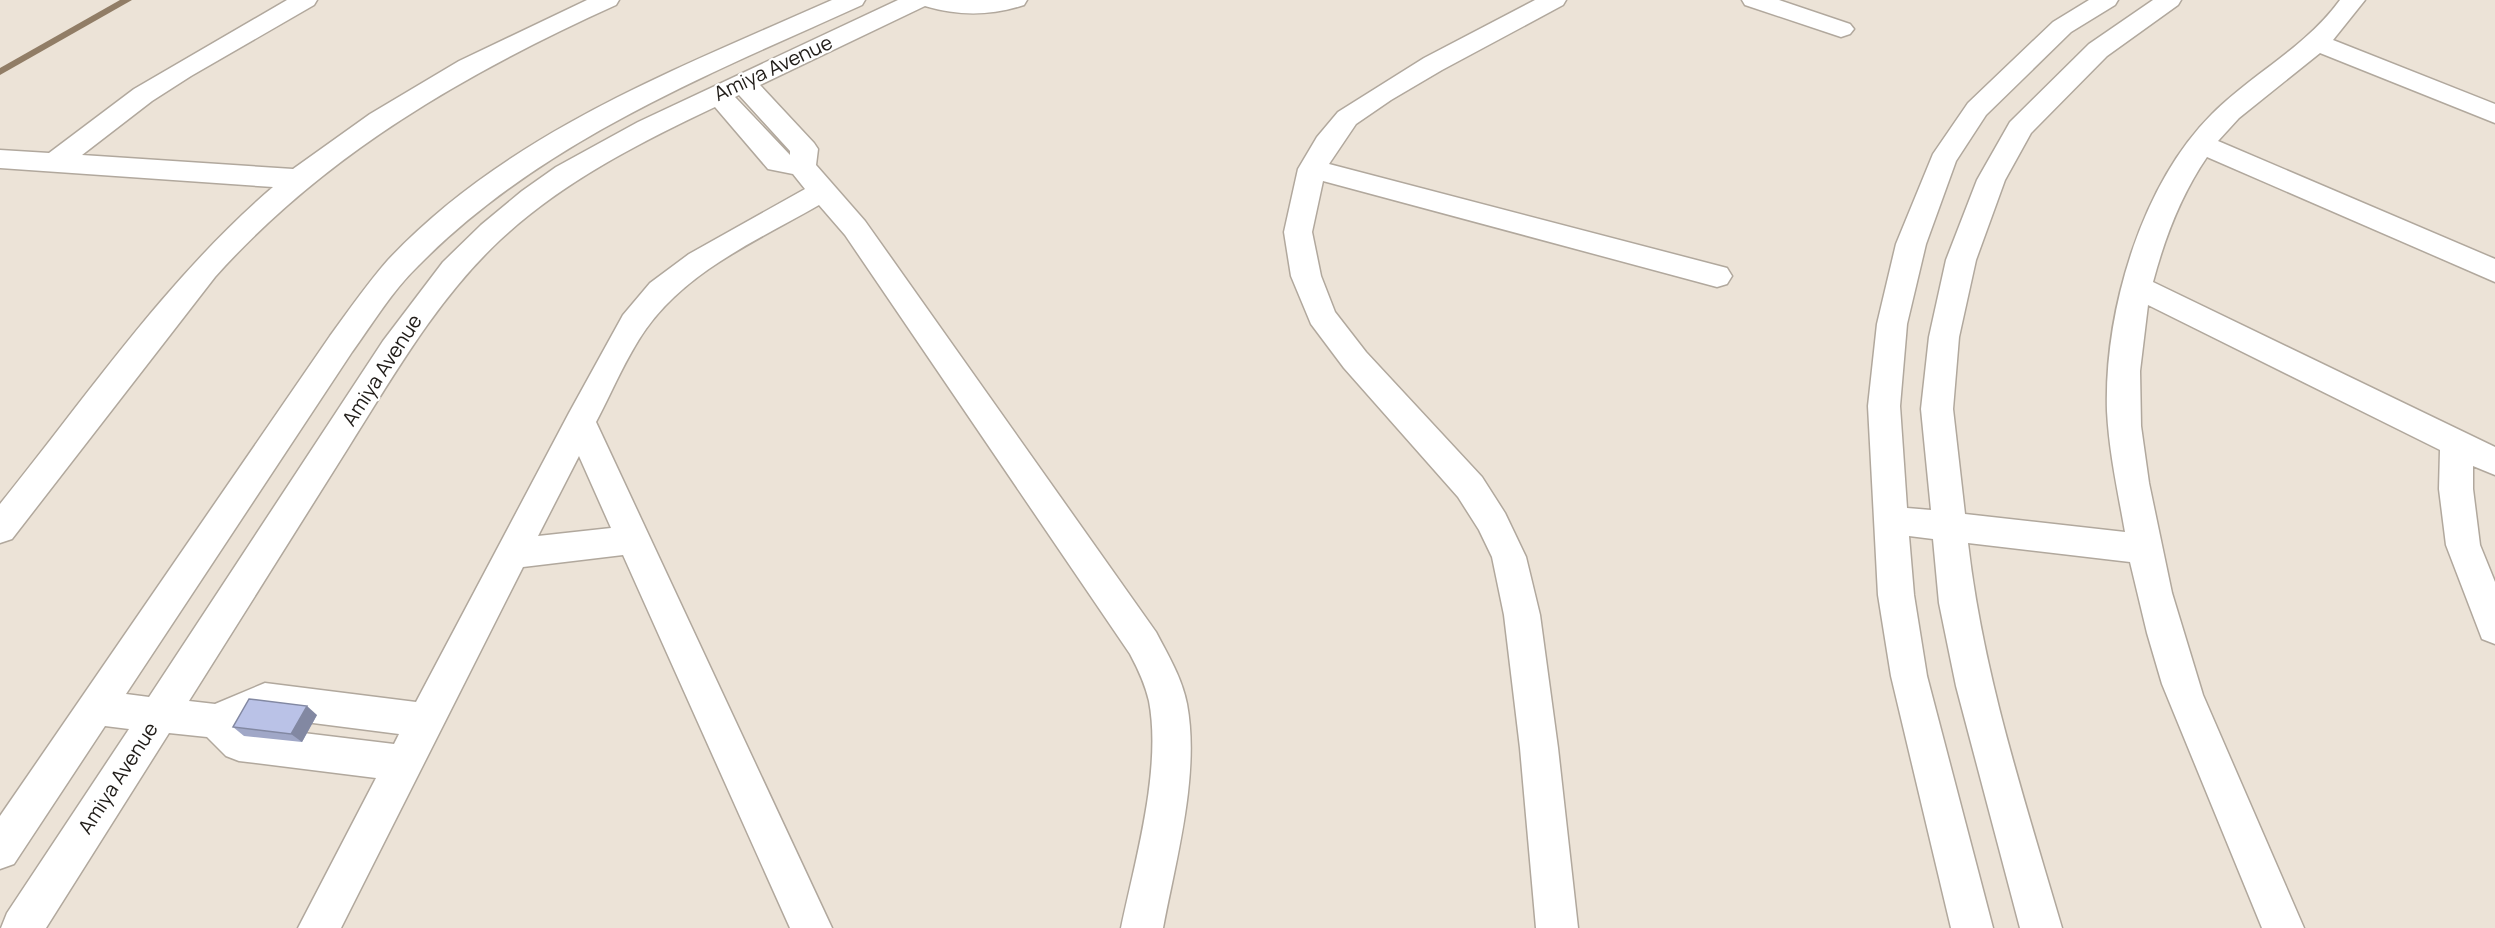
<svg xmlns="http://www.w3.org/2000/svg" width="2495" height="928" font-family="Manrope,sans-serif">
<style>
.lines{fill:none;stroke-linecap:round;stroke-linejoin:round}
.stream{fill:#917d66;fill-rule:evenodd}
.minor-casing{stroke:#b1a89d;stroke-width:3}
.minor{fill:#fff;fill-rule:evenodd}
.wall{fill:#a0a7c7}
.shaded-wall{fill:#8288a2}
.building{fill:#bac2e7;stroke:#8288a2;stroke-width:1.5}
.labels{text-anchor:middle;stroke-width:4.5;stroke-linejoin:round;paint-order:stroke}
.street-label{font-size:20px;fill:#201c18;stroke:#fff}
</style>
<rect width="100%" height="100%" fill="#ece3d7"/>
<g class="lines">
<path class="stream" d="M120 0H132L0 75V68Z"/>
<g class="minor-casing">
<g id="minor">
<path d="M287 0H317L314 5 191 76 152 101 82 155 293 169 370 114 459 61 587 0H619L616 5C466 73 326 153 215 277L12 539 0 543V504C87 396 167 278 273 187L0 168V150L49 153 134 89Z"/>
<path d="M832 0H865L862 5C705 76 541 141 418 266 392 291 373 323 352 352L126 694 149 697 383 341 443 262 481 225 522 191 556 167 638 122 898 0H1027L1024 5C990 16 959 16 925 6L760 85 814 143 818 149 816 165 865 221 1156 632C1168 655 1182 678 1187 704 1200 774 1176 859 1163 928H1121C1135 861 1162 769 1149 701 1145 684 1138 669 1130 654L845 235 819 205C758 240 688 270 646 329 626 357 612 392 596 422L832 928H790L623 555 523 567 341 928H298L376 778 239 761 226 756 207 737 169 733 46 928H1L7 913 129 729 105 726 14 864 0 869V816L330 336C349 310 367 284 388 260 507 133 677 69 832 0ZM739 95 790 151V155L735 97ZM715 107 768 169 793 174 805 189 689 254 650 283 623 315 569 413 416 702 265 683 215 704 189 701C242 617 295 532 348 448 394 375 437 299 500 240 562 182 639 143 715 107ZM579 456 611 528 538 536ZM266 717 399 734 394 744 246 726Z"/>
<path d="M1535 0H1566L1563 5 1442 70 1391 100 1356 124 1329 164 1727 268 1732 276 1727 284 1717 287 1323 181 1312 232 1321 276 1335 312 1366 352 1482 477 1505 513 1526 557 1540 615 1558 748 1578 928H1536L1520 748 1504 615 1492 557 1479 530 1458 497 1344 368 1311 324 1291 276 1284 232 1298 169 1317 137 1338 112 1424 58Z"/>
<path d="M1742 0H1779L1850 24 1854 29 1850 34 1841 37 1745 5Z"/>
<path d="M2089 0H2118L2115 5 2071 32 1986 115 1956 161 1926 244 1907 324 1900 406 1907 508 1931 510 1921 409 1929 337 1946 260 1977 180 2010 122 2089 44 2153 0H2181L2178 5 2107 56 2031 133 2005 180 1976 260 1959 337 1953 409 1965 514 2125 532C2118 492 2109 452 2107 411 2104 312 2141 185 2212 114 2253 73 2305 48 2340 0H2365L2333 40 2495 104V123L2320 53 2239 118 2218 141 2495 259V282L2207 157C2181 195 2165 237 2153 282L2495 447V475L2473 466V489L2480 545 2495 582V644L2482 639 2446 545 2439 489 2440 450 2148 305 2140 371 2141 426 2149 483 2172 593 2203 695 2304 928H2262L2162 684 2147 633 2130 562 1968 543C1983 675 2025 801 2062 928H2020L1956 686 1939 603 1933 539 1909 536 1914 595 1927 676 1993 928H1951L1891 676 1878 595 1868 406 1877 324 1896 244 1933 154 1968 103 2053 22Z"/>
</g>
</g>
<use href="#minor" class="minor"/>
</g>
<path class="wall" d="M317 715 302 742 244 736 233 727Z"/>
<path class="shaded-wall" d="M307 706 317 715 302 742 291 734Z"/>
<path class="building" d="M249 699 307 706 291 734 233 727Z"/>
<g class="labels">
<g class="street-label">
<text transform="translate(773 68) rotate(-25)" y="7">Amiya Avenue</text>
<text transform="translate(382 370) rotate(-57)" y="7">Amiya Avenue</text>
<text transform="translate(118 778) rotate(-57)" y="7">Amiya Avenue</text>
</g>
</g>
</svg>
